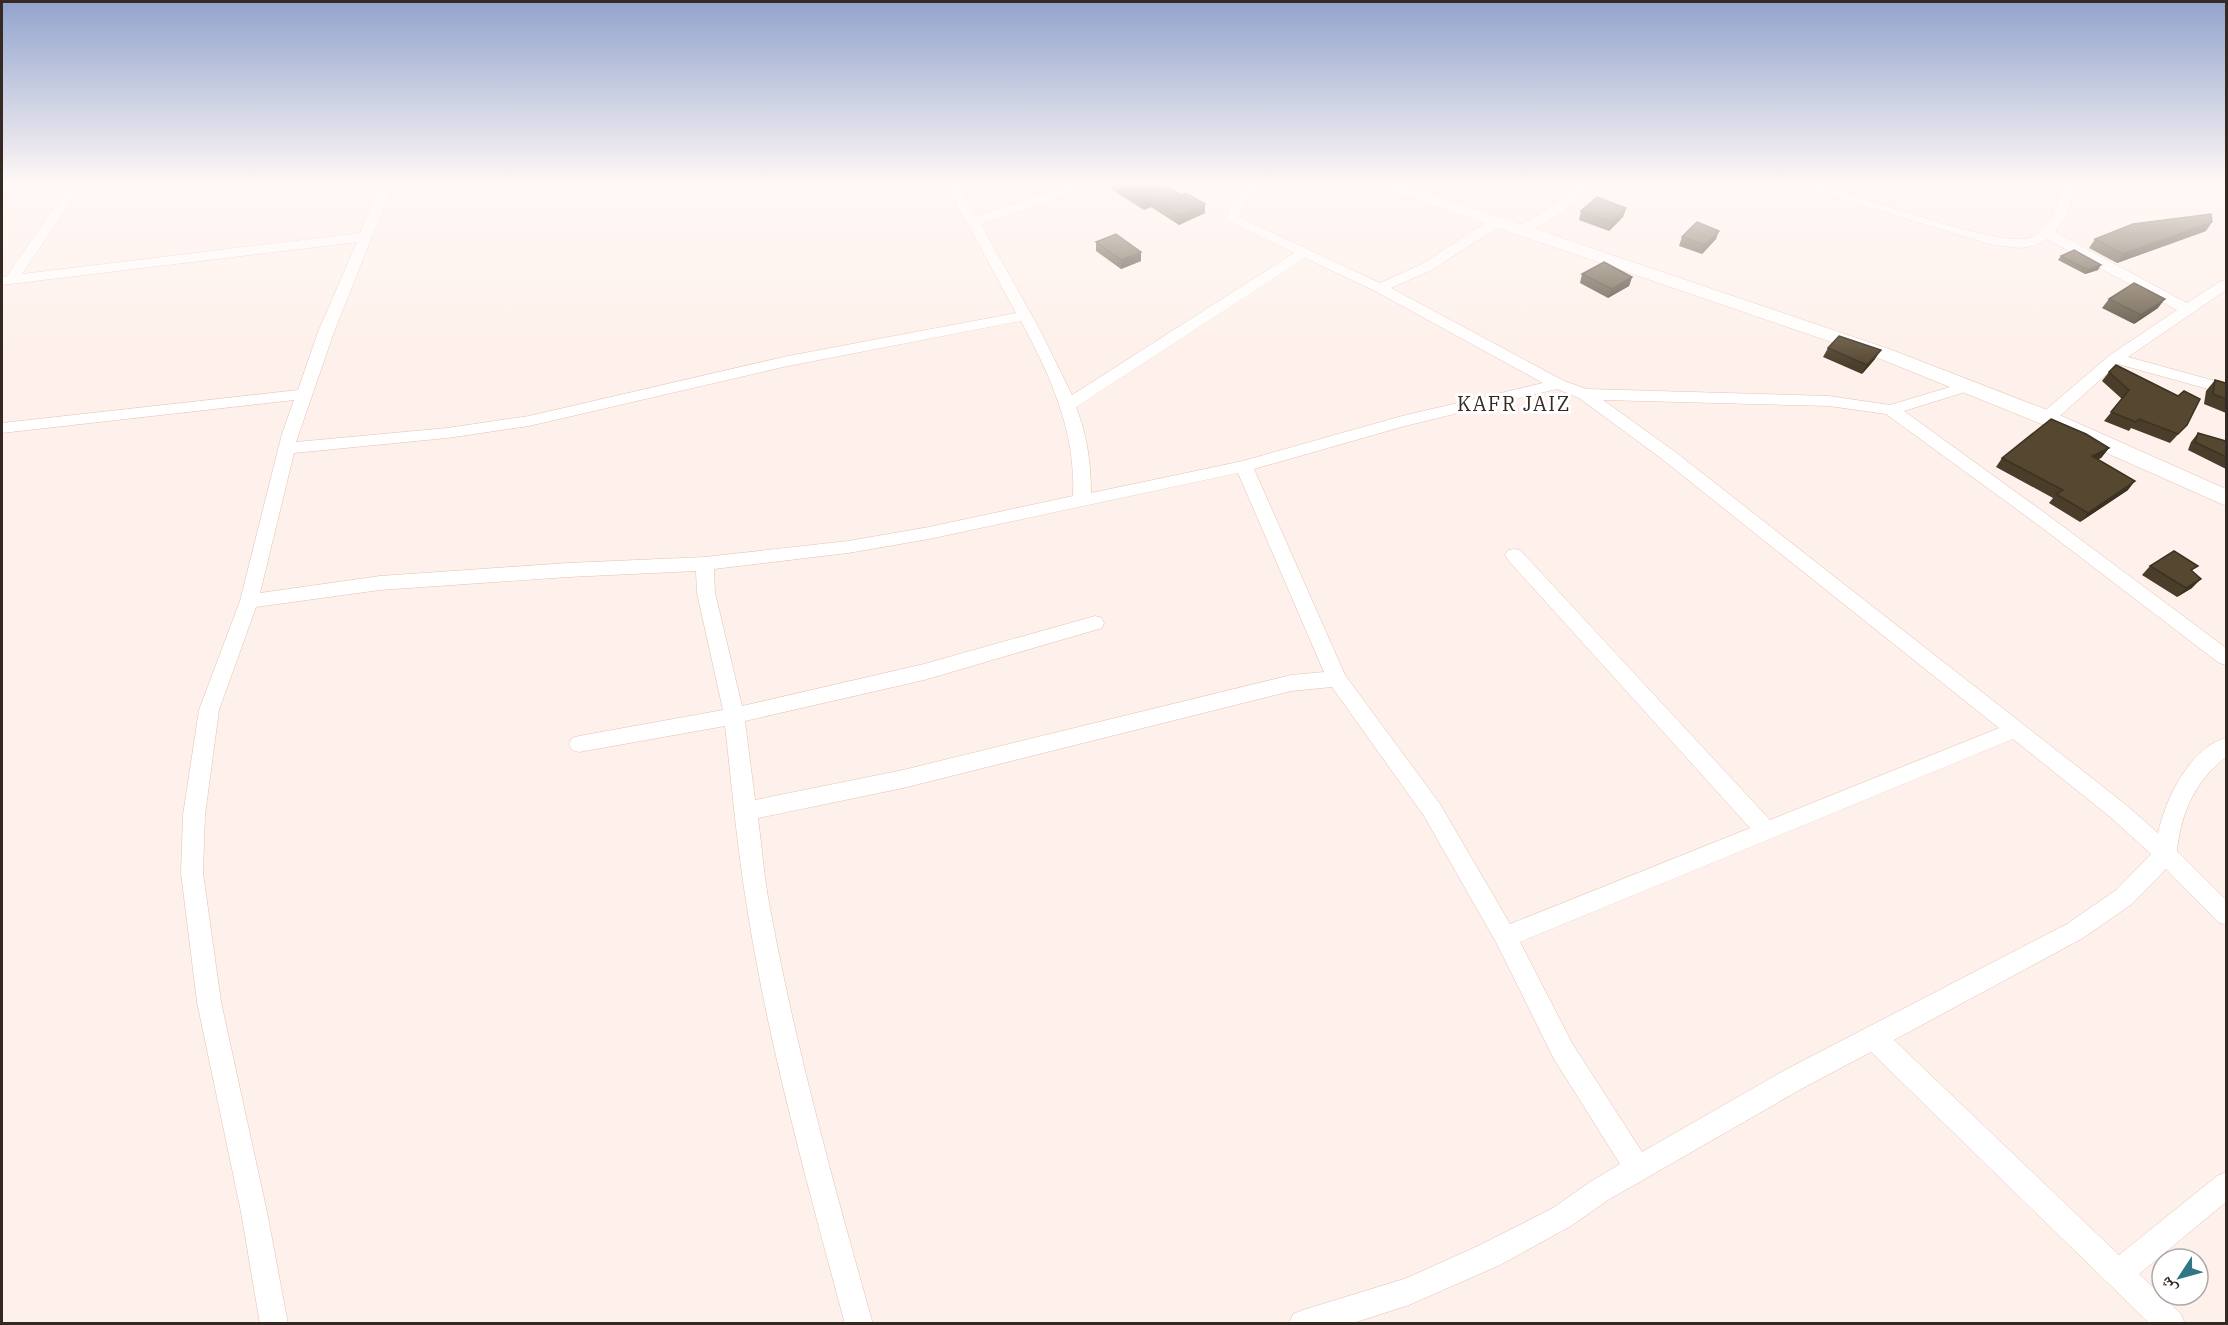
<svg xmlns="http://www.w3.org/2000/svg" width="2228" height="1325" font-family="'IBM Plex Serif','Noto Naskh Arabic',serif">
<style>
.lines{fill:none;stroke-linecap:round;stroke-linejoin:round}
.minor-casing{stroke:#e3c2b4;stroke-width:1}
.tertiary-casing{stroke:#e3c2b4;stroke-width:1}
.minor{fill:#fff;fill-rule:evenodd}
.tertiary{fill:#fff;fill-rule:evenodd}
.wall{fill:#4a3d29}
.shaded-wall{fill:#3c3222}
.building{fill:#564730;stroke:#3c3222;stroke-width:1.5}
.labels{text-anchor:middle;stroke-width:6;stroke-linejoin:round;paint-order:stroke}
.quarter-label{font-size:20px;letter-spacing:1.5px;fill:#352923;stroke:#fff}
</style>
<rect width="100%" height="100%" fill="#fef0ea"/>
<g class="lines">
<g class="minor-casing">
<g id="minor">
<path d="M71 182H84L22 274 360 233 381 182H394L334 332 296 442 447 428 529 416 783 357 1016 313 945 182H957L976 216 1079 182H1098L1096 185 981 224 1041 332 1072 395 1294 253 1225 219 1234 200 1253 182H1267L1244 205 1239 217 1380 283 1422 264 1491 219H1501L1503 222 1501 225 1432 270 1391 288 1564 381 1587 389 1829 396 1890 405 1963 383H1975L1977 386 1975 389 1904 411 2049 516 2226 648V665L2219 663 2037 524 1886 414 1829 406 1603 400 1674 451 2125 804 2158 833C2165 800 2190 747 2226 738V757C2195 781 2181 813 2177 851L2226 900V925L2218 922 2166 869 2132 904 2083 938 1894 1040 2119 1255 2217 1176 2226 1172V1202L2139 1274 2181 1314 2185 1324H2150L1871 1052 1803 1088 1608 1200 1571 1226 1500 1265 1409 1305 1350 1324H1289L1293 1314 1303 1310 1407 1278 1480 1245 1553 1208 1590 1182 1620 1164 1554 1059 1497 944 1424 816 1332 687 1291 691 903 788 758 818C762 848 764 878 770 908 796 1049 834 1186 873 1324H845C808 1186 769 1048 747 907 737 847 732 786 725 726L579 752 572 750 569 744 572 738 579 736 723 710 697 593 696 571 568 577 380 590 256 607 219 710 205 815 203 873 221 1002 267 1212 288 1324H260L241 1212 197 1002 181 873 183 815 199 710 240 601 282 434 294 400 2 433V423L298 390 318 332 357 242 2 285V277L7 276ZM1305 258 1375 291 1543 383 1402 416 1243 461 1091 493C1091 463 1087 435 1076 407ZM1021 321C1051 377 1076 432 1073 496L929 527 848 541 705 557 568 563 380 576 260 593 294 453 447 438 529 426 783 367ZM1557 389 1579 398 1662 459 1999 728 1770 820 1520 550 1514 549 1508 550 1505 555 1508 560 1750 828 1510 924 1440 804 1345 675 1254 469 1405 426ZM1238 473 1324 672 1291 675 903 770 755 800 745 721 924 680 1102 628 1104 623 1102 618 1095 616 924 664 742 706 715 593 714 569 848 553 929 539ZM2013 739 2109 816 2151 854 2116 890 2067 924 1785 1070 1642 1152 1572 1043 1520 942Z"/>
<path d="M1582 182H1597C1585 196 1534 237 1517 233L1515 230 1517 227 1548 209Z"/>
<path d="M1793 182H1812C1850 193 2000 248 2029 238 2052 230 2059 203 2062 182H2074L2069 210 2055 232 2187 303 2221 281 2226 280V290L2128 357 2226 384V394L2118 364 2053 422H2041L2039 418 2041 414 2110 355 2177 310 2047 239 2034 246 2020 248 1993 245 1795 185Z"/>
</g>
</g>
<g class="tertiary-casing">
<path id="tertiary" d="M1373 182H1397L1892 350 2055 413 2226 489V506L2039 423 1878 358 1376 186Z"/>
</g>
<use href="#minor" class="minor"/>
<use href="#tertiary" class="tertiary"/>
</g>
<g class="wall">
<path d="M1112 182 1205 213 1179 225 1151 207 1144 210 1112 190Z"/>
<path d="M1626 208 1623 217 1609 231 1579 220 1581 211Z"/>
<path d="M2206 231 2117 263 2089 248 2095 239Z"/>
<path d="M1682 237 1716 239 1702 254 1679 246Z"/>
<path d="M1096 242 1141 252V261L1121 269 1096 251Z"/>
<path d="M2061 256 2098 270 2085 274 2058 260Z"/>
<path d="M1582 274 1632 277 1629 286 1608 298 1580 283Z"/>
<path d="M2109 299 2158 308 2134 324 2102 308Z"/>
<path d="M1828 348 1875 359 1862 374 1823 357Z"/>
<path d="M2109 372 2187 425 2170 443 2131 428 2129 431 2104 421 2122 399 2102 381Z"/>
<path d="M2215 380 2226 383V413L2204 404 2206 391Z"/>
<path d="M2198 433 2226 441V469L2188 450 2191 442Z"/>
<path d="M2109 448 2101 458 2097 459 2128 490 2080 522 2049 503 2053 498 1996 467 2002 458Z"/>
<path d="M2150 566 2192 588 2177 597 2142 575Z"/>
</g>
<g class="shaded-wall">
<path d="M1151 198V207L1144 210V201Z"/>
<path d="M1205 204V213L1179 225 1180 216Z"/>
<path d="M1626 208 1623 217 1609 231 1612 222Z"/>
<path d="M2212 222 2206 231 2117 263 2123 254Z"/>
<path d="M1719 231 1716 239 1702 254 1705 245Z"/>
<path d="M1141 252V261L1121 269V260Z"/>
<path d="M2101 265 2098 270 2085 274 2088 270Z"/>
<path d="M1632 277 1629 286 1608 298 1612 289Z"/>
<path d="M2165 299 2158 308 2134 324 2141 315Z"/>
<path d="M1881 350 1875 359 1862 374 1867 365Z"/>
<path d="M2109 448 2101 458 2085 465 2092 456Z"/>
<path d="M2135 481 2128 490 2080 522 2088 513Z"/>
<path d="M2201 579 2192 588 2177 597 2186 588Z"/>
</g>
<g class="building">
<path d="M1113 182H1158L1181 195 1186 193 1205 204 1180 216 1151 198 1144 201Z"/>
<path d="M1597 197 1626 208 1612 222 1581 211Z"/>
<path d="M2211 214 2212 222 2123 254 2095 239 2133 224Z"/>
<path d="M1697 222 1719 231 1705 245 1682 237Z"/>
<path d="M1116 234 1141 252 1121 260 1096 242Z"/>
<path d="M2074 250 2101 265 2088 270 2061 256Z"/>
<path d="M1604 262 1632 277 1612 289 1582 274Z"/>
<path d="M2134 283 2165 299 2141 315 2109 299Z"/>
<path d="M1839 336 1881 350 1867 365 1828 348Z"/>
<path d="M2116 365 2178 396 2184 391 2200 399 2187 425 2178 434 2139 419 2136 422 2111 412 2129 390 2109 372Z"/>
<path d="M2215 380 2226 383V399L2213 394Z"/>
<path d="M2051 419 2086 434 2109 448 2092 456 2135 481 2088 513 2056 494 2063 490 2002 458Z"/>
<path d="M2198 433 2226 441V457L2195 442Z"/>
<path d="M2174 551 2198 566 2191 570 2201 579 2186 588 2150 566Z"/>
</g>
<linearGradient id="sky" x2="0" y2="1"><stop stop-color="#92a3cd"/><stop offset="0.5" stop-color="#fff8f6"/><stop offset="1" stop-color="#fff8f6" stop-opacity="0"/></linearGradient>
<rect width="2228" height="367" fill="url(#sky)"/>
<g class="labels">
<g class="quarter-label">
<text x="1514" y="411">KAFR JAIZ</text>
</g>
</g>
<rect width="2228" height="1325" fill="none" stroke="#352923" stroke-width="6"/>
<g transform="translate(2180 1277) rotate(234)"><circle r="28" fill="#ffffff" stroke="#aea9a7" stroke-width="1.5"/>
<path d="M0-4.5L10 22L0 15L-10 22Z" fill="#317684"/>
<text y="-9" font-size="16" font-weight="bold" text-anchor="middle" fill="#352923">ش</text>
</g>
</svg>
